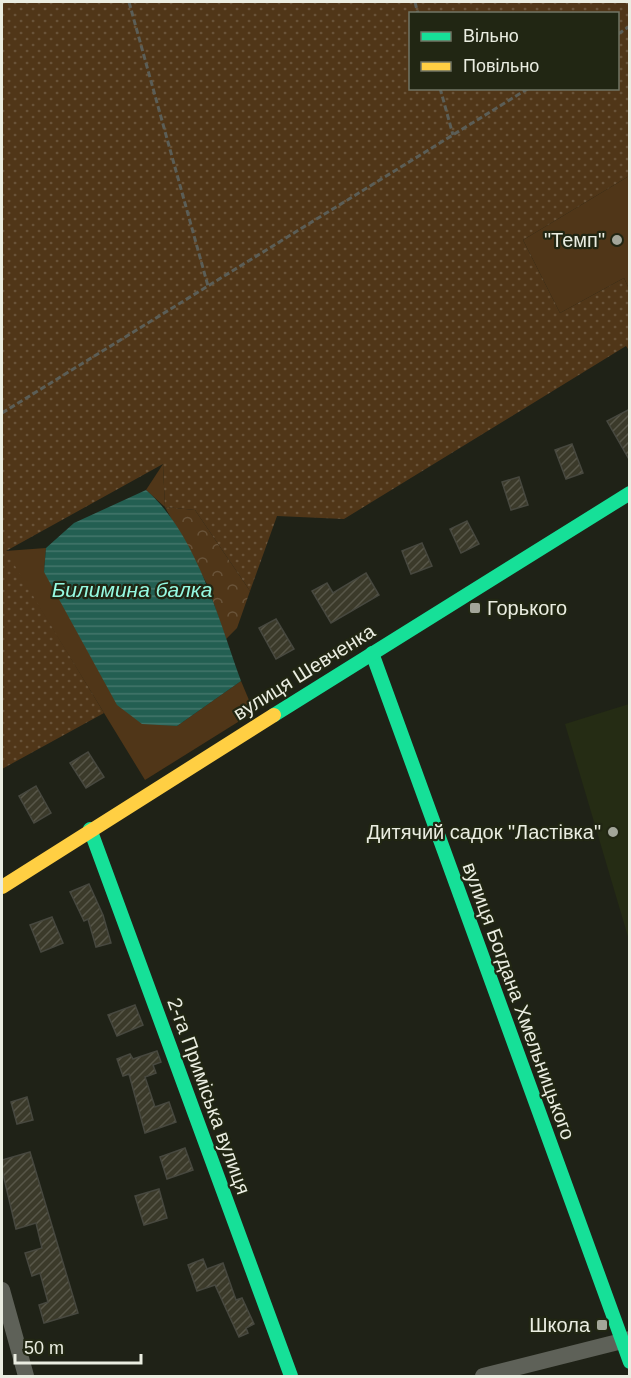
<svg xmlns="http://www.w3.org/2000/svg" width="631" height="1378" font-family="Helvetica,sans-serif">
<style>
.built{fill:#252c14}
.grass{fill:#503618}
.forest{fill:url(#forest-crowns)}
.garden{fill:url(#garden-dots);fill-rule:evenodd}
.water{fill:url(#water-rules)}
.building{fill:url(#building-hatch);stroke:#47483f;stroke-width:1.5}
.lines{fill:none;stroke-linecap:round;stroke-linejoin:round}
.path{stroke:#5b5e57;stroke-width:3;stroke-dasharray:6 3;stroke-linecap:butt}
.street{stroke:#5e6158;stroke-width:16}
.fast{stroke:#16e098;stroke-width:14}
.slow{stroke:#ffcf43;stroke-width:14}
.poi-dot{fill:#a3a69a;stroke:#212613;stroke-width:2}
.labels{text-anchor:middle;stroke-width:4.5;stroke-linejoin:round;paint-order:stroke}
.poi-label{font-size:20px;fill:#eaede1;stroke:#212613;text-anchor:end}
.street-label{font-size:20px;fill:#eaede1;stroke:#212613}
.water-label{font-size:21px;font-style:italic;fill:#95f9e1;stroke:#212613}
</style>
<defs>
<pattern id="forest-crowns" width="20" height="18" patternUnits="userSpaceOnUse" patternTransform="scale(1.5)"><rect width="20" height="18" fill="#503618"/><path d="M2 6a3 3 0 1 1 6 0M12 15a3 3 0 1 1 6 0" fill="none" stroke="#695339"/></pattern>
<pattern id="garden-dots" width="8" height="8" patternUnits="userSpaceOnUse" patternTransform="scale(1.5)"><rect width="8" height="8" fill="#503618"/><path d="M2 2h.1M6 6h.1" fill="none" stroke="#695339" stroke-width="1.8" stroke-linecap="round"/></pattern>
<pattern id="water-rules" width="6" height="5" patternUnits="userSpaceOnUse" patternTransform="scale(1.5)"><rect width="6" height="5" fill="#235f52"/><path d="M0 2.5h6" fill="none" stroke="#43766b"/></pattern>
<pattern id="building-hatch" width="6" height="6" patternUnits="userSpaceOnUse" patternTransform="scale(1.5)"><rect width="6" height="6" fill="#3b3a2a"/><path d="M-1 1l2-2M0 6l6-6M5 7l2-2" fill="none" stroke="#585749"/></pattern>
</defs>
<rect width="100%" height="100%" fill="#1f2217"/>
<path class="built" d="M629 704V940L565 724Z"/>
<g class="grass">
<path d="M629 176V289L624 278 560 313 523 240Z"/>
<path d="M163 464 165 507 146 490Z"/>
<path d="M46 548 44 572 177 726 241 681 254 712 145 780 5 551Z"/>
</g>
<path class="forest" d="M165 507 195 510 250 591 237 628 226 639 207 584Z"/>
<path class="garden" d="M2 2H629V176L523 240 560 313 624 278 629 289 630 352 626 346 344 519 277 516 250 591 195 510 165 507 163 464 6 551 104 713 2 769ZM410 14H618V88H410Z"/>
<path class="water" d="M146 490C196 533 219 620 241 681L177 726 142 724 117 705 44 572 46 548 74 523Z"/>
<g class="building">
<path d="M630 409V461L607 421Z"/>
<path d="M572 444 583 473 566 479 555 450Z"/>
<path d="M519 477 528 505 511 510 502 482Z"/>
<path d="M467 521 479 544 461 553 450 529Z"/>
<path d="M422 543 432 566 411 574 402 551Z"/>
<path d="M366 573 379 595 331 623 312 591 327 583 333 593Z"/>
<path d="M276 619 294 649 276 659 259 628Z"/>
<path d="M88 752 104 777 86 788 70 763Z"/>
<path d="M36 786 51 813 34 823 19 796Z"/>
<path d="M89 884 103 915 111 943 96 947 88 919 84 921 70 892Z"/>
<path d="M52 917 63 943 41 952 30 925Z"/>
<path d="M135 1005 143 1025 117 1036 108 1015Z"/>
<path d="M157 1051 161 1062 153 1065 156 1073 145 1077 155 1107 169 1102 176 1122 145 1133 129 1074 123 1076 117 1059 130 1054 133 1059Z"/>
<path d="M27 1097 33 1120 17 1124 11 1102Z"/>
<path d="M185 1148 193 1170 167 1179 160 1157Z"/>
<path d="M30 1152 78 1313 44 1323 39 1305 48 1302 40 1273 32 1276 25 1253 42 1248 36 1223 16 1229 2 1170V1160Z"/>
<path d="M159 1189 167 1218 144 1225 135 1196Z"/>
<path d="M203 1259 207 1269 223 1263 236 1300 242 1298 254 1324 246 1328 248 1333 239 1337 215 1285 197 1291 188 1265Z"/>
</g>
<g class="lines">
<g class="path">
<path d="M129 2 208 286"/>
<path d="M415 2 418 14"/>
<path d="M618 34 630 26"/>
<path d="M440 88 453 135"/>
<path d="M2 413 529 88"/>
</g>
<g class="street">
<path d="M2 1290 26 1376"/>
<path d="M483 1376 630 1339"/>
</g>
<g class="fast">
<path d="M372 653 630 1362"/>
<path d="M274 715 630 493"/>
<path d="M90 829 291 1376"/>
</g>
<path class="slow" d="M2 887 274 715"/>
</g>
<g class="poi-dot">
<circle cx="617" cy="240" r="6"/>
<rect x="469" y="602" width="12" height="12" rx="3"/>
<circle cx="613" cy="832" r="6"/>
<rect x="596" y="1319" width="12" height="12" rx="3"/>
</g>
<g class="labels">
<g class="poi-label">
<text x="605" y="247">"Темп"</text>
<text x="487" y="615" text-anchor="start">Горького</text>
<text x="601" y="839">Дитячий садок "Ластівка"</text>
<text x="590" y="1332">Школа</text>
</g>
<g class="street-label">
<text transform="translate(304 672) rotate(-32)" y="7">вулиця Шевченка</text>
<text transform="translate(519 1001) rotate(70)" y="7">вулиця Богдана Хмельницького</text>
<text transform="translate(209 1096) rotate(70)" y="7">2-га Приміська вулиця</text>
</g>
<g class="water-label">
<text x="132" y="597">Билимина балка</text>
</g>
</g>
<rect width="631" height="1378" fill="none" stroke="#eaede1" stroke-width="6"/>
<rect x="409" y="12" width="210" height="78" fill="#212613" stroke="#717665" stroke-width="1.5"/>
<rect x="421" y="32" width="30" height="9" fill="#16e098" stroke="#717665" stroke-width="1.5"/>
<text x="463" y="42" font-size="18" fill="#eaede1">Вільно</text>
<rect x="421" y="62" width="30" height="9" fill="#ffcf43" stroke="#717665" stroke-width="1.5"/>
<text x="463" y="72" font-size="18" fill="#eaede1">Повільно</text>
<path d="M15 1354v9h126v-9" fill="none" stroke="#eaede1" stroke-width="3"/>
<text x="24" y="1354" font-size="18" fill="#eaede1" stroke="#212613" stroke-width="4.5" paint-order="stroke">50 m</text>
</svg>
